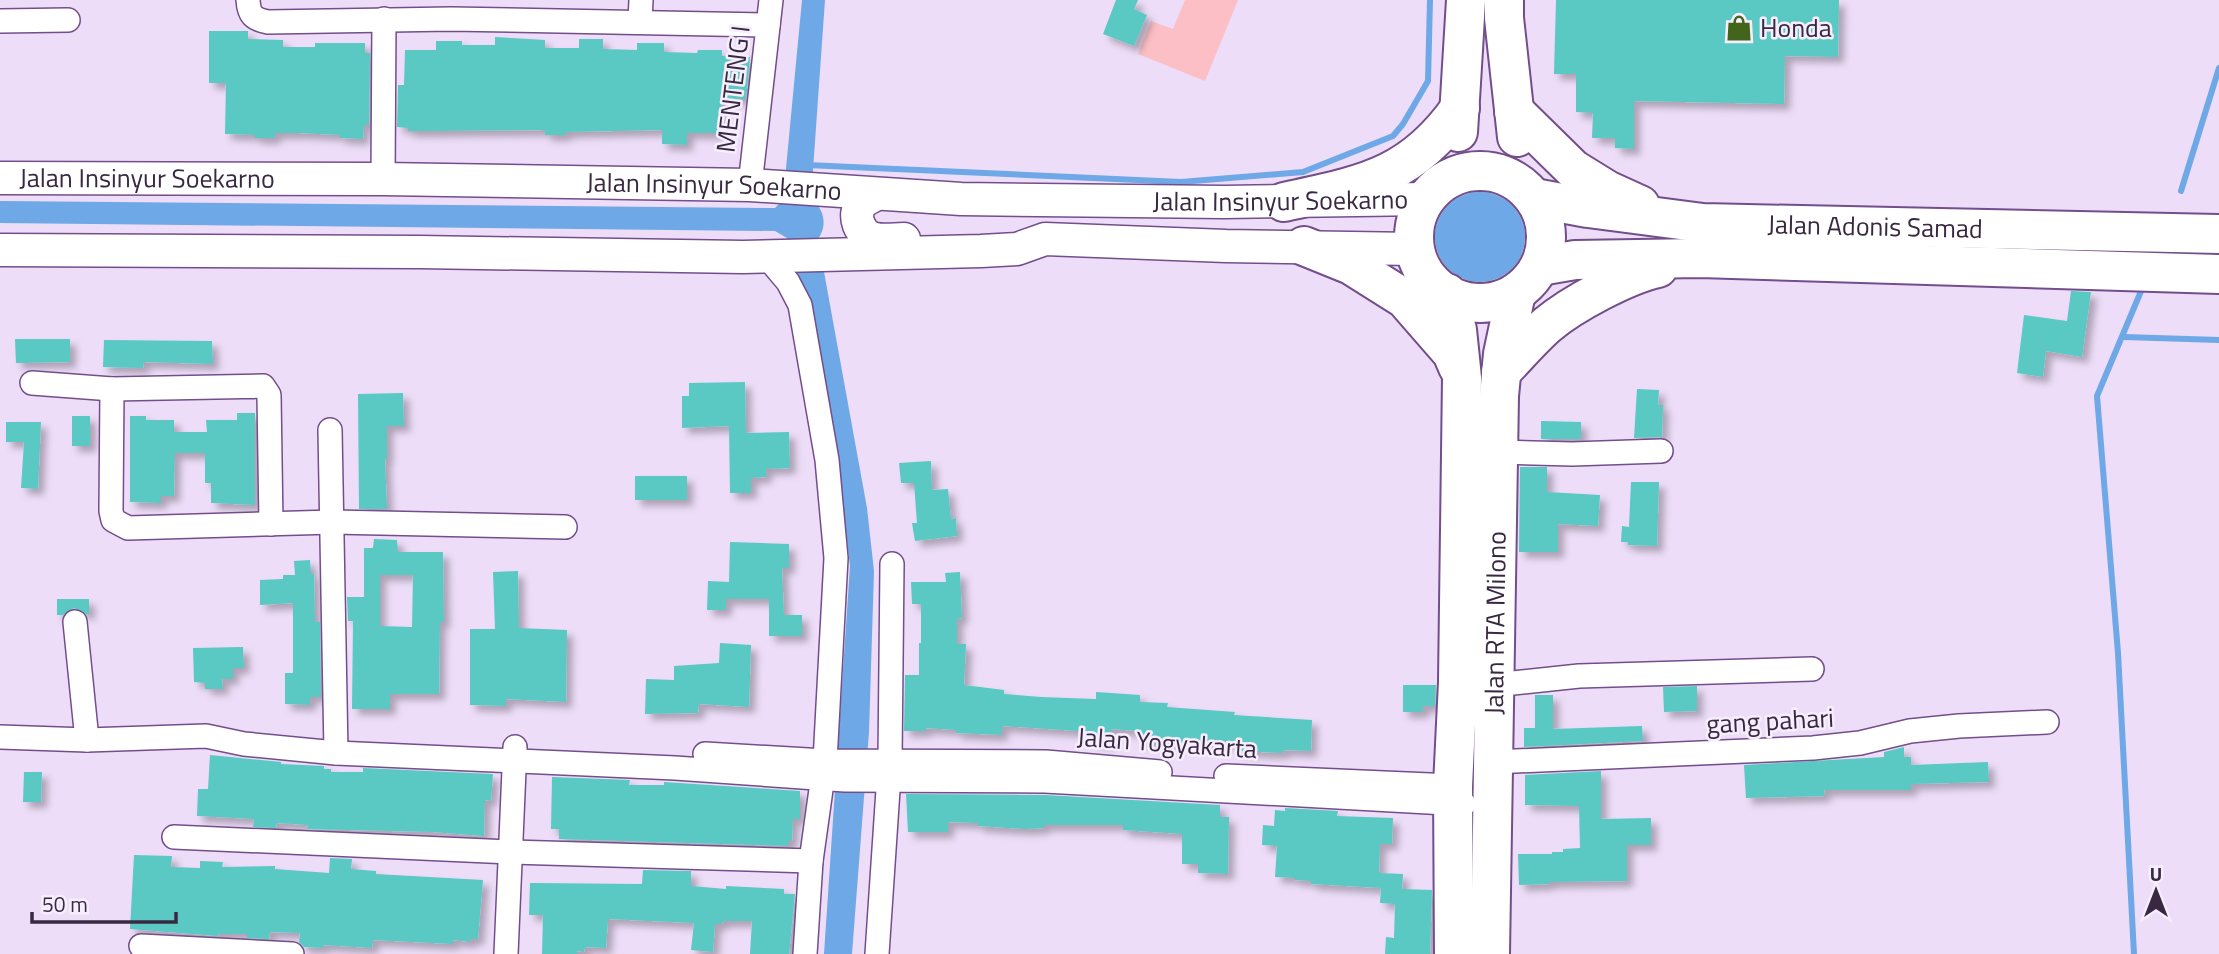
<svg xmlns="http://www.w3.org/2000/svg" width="2219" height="954" font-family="'Titillium Web',sans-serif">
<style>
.green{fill:#fbbfc5}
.water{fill:#6fa8e6}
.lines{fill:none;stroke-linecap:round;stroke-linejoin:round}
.stream{stroke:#6fa8e6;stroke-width:6}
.building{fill:#5ac8c3;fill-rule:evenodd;filter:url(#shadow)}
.street-casing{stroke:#734e8a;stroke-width:26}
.secondary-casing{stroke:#734e8a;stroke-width:35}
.highway-casing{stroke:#734e8a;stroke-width:42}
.street{stroke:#fff;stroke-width:23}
.secondary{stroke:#fff;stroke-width:32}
.highway{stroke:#fff;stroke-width:38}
.labels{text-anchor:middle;stroke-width:5;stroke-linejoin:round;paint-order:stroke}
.poi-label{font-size:26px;fill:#382842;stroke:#f6eefc;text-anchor:start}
.street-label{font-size:26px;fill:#382842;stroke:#f6eefc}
</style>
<defs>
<filter id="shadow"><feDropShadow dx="6" dy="6" stdDeviation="3.5" flood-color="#0004"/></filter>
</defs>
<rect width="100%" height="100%" fill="#edddf8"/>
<path class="green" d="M1185 0H1238L1205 81 1138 54 1151 21 1173 29Z"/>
<g class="water">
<path d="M802 0H825L811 198C824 209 828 225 818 239L867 508 874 571 869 732 852 954H824L850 566 843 505 787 238 775 231 0 223V201L775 208 783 200Z"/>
<circle cx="1480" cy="237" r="45"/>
</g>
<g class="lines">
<g class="stream">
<path d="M807 165 1181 182 1303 172 1393 136 1403 124 1428 81 1430 0"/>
<path d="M2181 191 2219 68"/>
<path d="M2124 337 2219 340"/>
<path d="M2134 954 2118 653 2097 396 2144 284"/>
</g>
</g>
<g class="building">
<path d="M1116 0H1138L1134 9 1147 15 1134 46 1103 34Z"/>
<path d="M1556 0H1839L1838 57 1785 56 1784 104 1634 101V149L1615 148V138H1592L1593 113 1576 112V74H1554Z"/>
<path d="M209 31H248V39L283 40V47H315V43H365V53H370L369 125H364L363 139 340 138V135L299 133H275V138H255V135L225 134 226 83H209Z"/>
<path d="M495 37 545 40V48H579V39H603V49L637 50V43H664V52L697 53 698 50H722V56L750 57 746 99H722L721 133H687V145L662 144V130L566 132V135H545V130L428 131H408V128L397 127 398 85H404L405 50H436V41H462V45H495Z"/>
<path d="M2071 291 2091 292 2082 357 2046 351 2043 377 2017 373 2024 315 2067 321Z"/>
<path d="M15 339H70V362L16 363Z"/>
<path d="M104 340 212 341 213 364 144 362 143 368 103 367Z"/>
<path d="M745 382 746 433 789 432 790 468 766 469V477L751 478V493H730L729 426 682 428V396H689V383Z"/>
<path d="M1637 389 1659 390 1658 405H1663L1662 437 1634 438Z"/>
<path d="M403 393 404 426H387V459H385L387 509H359L358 394Z"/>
<path d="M237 413H255V505L211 503V483H205V453H175L174 496H161V503L130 502V416H146V420H174V432H207L206 420H237Z"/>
<rect x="72" y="416" width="18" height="30"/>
<path d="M1541 421 1581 422V439H1541Z"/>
<path d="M6 422H41L38 489 21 488 24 442H6Z"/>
<path d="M931 461 932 490 948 489 951 519 956 518 957 536 915 541 912 523H917L914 483H901L899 463Z"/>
<path d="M1520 467H1547V492L1600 495 1598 526 1558 524V552H1519Z"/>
<rect x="635" y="476" width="52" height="24"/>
<path d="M1631 482H1659L1657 546 1628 545V542H1621L1622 526 1629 527Z"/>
<path d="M374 539 397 540 398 552H443L444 622H440L439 694H390V709H352L353 621H348L347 597H364V548H373ZM380 575H413L412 627 380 626Z"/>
<path d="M730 542 789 544V568H782L784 615H802V636H769V599H726V610H707L708 581 729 582Z"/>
<path d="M310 560 311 574H314L315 622H320L321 697H310V705L285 704V673H293V603L260 605V580L283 579V575H295L294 561Z"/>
<path d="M518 571 519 628 567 630 566 702 506 699V706L470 705V629H495L493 572Z"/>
<path d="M960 572 962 618 957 619V644H966L964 685 1004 690V694L1041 697 1096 699V692L1140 695V702L1168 703 1167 707 1235 712 1234 715 1312 720 1311 751 1284 750 1283 753 1237 751 1238 743 1202 741 1201 744 1140 742V731L1111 729 1110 743 1093 742 1094 732 1002 726V735L956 733V730L926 728V731H904L905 675H919V643H921V604H912L911 582H946L945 573Z"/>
<path d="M57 599H89V615L74 608 63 615H57Z"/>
<path d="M720 643 751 645 749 707 699 704 698 713 645 714 646 679 674 680V666L719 663Z"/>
<path d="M243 647 244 668H233V679H222L223 689H205V683L194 682 193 648Z"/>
<path d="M1403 685H1436L1435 706H1423V712H1403Z"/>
<path d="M1697 686V711L1664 712 1663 687Z"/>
<path d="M1535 695H1553V729L1642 726 1643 741 1524 747V728H1535Z"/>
<path d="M1904 747V757H1911V765L1988 762 1989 782 1911 784V790H1824L1825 796 1746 798 1744 765 1884 757V752Z"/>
<path d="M210 755 281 762V764L324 766V769H331V772H363V768L493 774 491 801 485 800 484 836 433 832 307 829 308 825 277 823 276 828 253 827 254 819 197 816 198 789H208Z"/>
<path d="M1601 771V819L1651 818V845H1627V881L1549 882V884L1519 885 1518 854H1552V852H1563V849L1580 848 1579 806 1525 805V775Z"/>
<path d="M24 772H42L41 802H23Z"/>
<path d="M552 777 630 780 629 785H664V782L800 791V819H793L792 841H788V846L559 839V829H551Z"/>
<path d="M906 794 1045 795 1220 805V817H1229L1228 874 1198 873V864H1182V834L1123 830V825H1044V828L1025 829 978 826V823L948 822V832H908Z"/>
<path d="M1285 808 1338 811 1337 816 1393 818 1392 844H1380L1379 873 1403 874 1402 889 1432 890 1430 954H1385L1386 937 1394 938 1395 904 1380 903 1381 888 1311 884V881L1295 880V878L1275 877 1277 846 1262 845 1263 825 1274 826 1275 810 1285 811Z"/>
<path d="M134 855 172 856 171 867 200 868V861L223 862 222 867 275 866V869L329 873 330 858 352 859 351 869 376 871V874L483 880 478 939H470V942L453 940V944L373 940 372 948 323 945V948L304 947 299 942 300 933 270 932 269 939 247 938V934H219L218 936 130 929Z"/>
<path d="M643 870 691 871V886L726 889V886L784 889V894H795L789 954H750L752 921H723L722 924H715L713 952 691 950 694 923 608 919 606 948 585 947 584 952 577 951V954H542L543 915H529L530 883 642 884Z"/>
</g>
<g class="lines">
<g class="street-casing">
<g id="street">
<path d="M248 0C249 15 253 19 268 22L451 19 768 25"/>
<path d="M0 21 68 20"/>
<path d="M640 21 641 0"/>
<path d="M383 179 384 19"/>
<path d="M750 185 771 0"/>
<path d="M767 257 788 282 800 305 827 460 836 558 825 761 811 861 805 954"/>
<path d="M32 383 112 389 263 386 269 395 271 524"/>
<path d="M112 389 111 511 113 520 128 528 333 522 565 527"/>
<path d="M330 430 336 753"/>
<path d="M1498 452 1572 454 1661 451"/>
<path d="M75 622 87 740"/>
<path d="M1494 685 1579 676 1812 669"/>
<path d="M0 737 87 740 206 736 244 744 336 753 675 768 845 780 1045 781 1464 804"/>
<path d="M705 754 825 761 1046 762 1160 772"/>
<path d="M1494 762 1813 748 1860 743 1910 731 1959 726 2047 722"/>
<path d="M1226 776 1453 786"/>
<path d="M174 837 512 852 811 861"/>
<path d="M141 946 292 954"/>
<path d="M506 954 515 747"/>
<path d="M877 954 890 760 892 564"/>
</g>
</g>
<g class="secondary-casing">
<g id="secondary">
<path id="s1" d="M0 178 383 179 750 185 961 199 1224 202 1426 199"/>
<path d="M877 194C873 196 866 199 862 203 851 215 860 236 875 239 884 241 895 239 904 239"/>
<path d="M0 250 419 252 743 257 981 251 1017 249 1045 239 1226 246 1415 249"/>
</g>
</g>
<g class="highway-casing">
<g id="highway">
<path d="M1504 0V18L1517 137"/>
<path d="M1514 111 1573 169 1607 190 1640 205"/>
<path d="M1458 132 1466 0"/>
<circle cx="1480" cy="237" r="66"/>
<path id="s2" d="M1534 198 1588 208 1703 223 2219 234"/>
<path d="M1284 202C1362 185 1411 178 1460 108"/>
<path d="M1304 246 1351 265 1405 299 1452 353 1458 367"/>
<path d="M1540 266 1575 260 1700 258 2219 274"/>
<path d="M1447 293 1457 330 1462 378 1458 682 1453 786 1454 954"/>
<path d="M1501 372C1516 357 1531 339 1547 325 1572 304 1626 275 1658 268"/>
<path id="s3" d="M1490 954 1499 396 1503 354 1516 293"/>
</g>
</g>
<use href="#street" class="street"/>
<use href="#secondary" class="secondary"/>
<use href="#highway" class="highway"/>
</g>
<defs>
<g id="shop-bare" transform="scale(2.1)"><path d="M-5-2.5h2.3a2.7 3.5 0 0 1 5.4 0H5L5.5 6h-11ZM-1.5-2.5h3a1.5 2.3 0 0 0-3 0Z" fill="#42641b" stroke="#f6eefc" stroke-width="2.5" paint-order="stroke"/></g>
</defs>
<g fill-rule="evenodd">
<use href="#shop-bare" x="1739" y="28"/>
</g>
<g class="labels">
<g class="poi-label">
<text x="1760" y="37">Honda</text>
</g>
<g class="street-label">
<text transform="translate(733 89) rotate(-83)" y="9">MENTENG I</text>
<text dy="9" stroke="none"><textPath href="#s1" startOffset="147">Jalan Insinyur Soekarno</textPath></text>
<text dy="9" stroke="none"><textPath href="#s1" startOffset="714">Jalan Insinyur Soekarno</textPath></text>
<text dy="9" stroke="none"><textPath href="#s1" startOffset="1281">Jalan Insinyur Soekarno</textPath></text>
<text dy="9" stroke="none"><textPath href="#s2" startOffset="343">Jalan Adonis Samad</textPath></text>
<text dy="9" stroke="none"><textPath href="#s3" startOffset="331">Jalan RTA Milono</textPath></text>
<text transform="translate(1770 721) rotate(-3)" y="9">gang pahari</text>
<text transform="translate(1167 743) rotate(4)" y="9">Jalan Yogyakarta</text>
</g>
</g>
<g transform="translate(2156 891)" stroke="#f6eefc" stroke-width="5" paint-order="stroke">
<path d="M0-5L12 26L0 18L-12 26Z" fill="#382842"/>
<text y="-10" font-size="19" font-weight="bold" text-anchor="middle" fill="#382842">U</text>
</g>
<path d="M32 912v10h144v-10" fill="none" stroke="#382842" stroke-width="3.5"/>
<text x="42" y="912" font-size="21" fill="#382842" stroke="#f6eefc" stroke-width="5" paint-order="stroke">50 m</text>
</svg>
